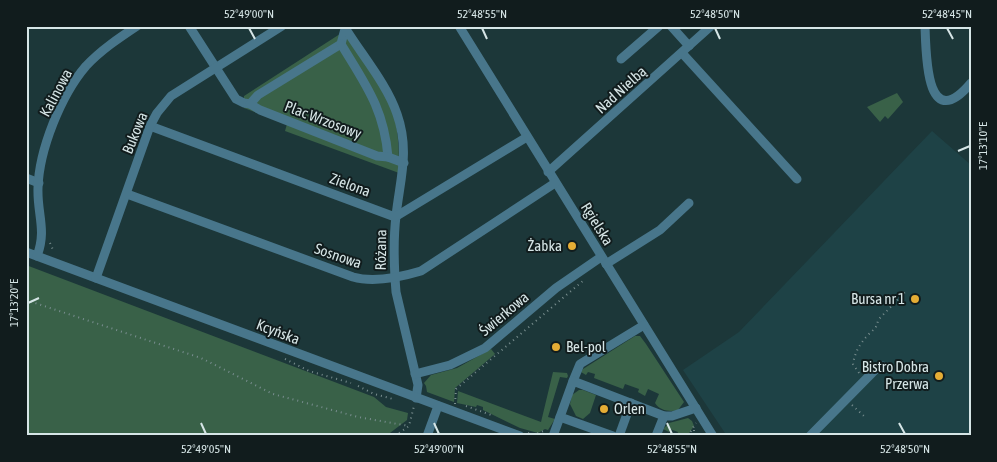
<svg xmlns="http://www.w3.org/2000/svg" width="997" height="462" font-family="'Asap Condensed',sans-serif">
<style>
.built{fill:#1e4246}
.green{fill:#396148}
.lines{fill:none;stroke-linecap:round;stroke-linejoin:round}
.path{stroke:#798e8f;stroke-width:2;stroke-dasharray:1 4;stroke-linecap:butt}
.minor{stroke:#48768b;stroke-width:9}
.ticks{fill:none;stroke:#d6e5e6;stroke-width:2}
.poi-dot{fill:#e5ad35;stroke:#111c1d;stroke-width:2}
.labels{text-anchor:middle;stroke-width:4;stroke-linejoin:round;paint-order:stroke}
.street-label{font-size:15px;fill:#d6e5e6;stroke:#111c1d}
.poi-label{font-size:15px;fill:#d6e5e6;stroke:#111c1d;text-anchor:end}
.neatline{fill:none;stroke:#d6e5e6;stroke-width:2}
.ticks-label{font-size:12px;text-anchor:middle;fill:#d6e5e6}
</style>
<rect width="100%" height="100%" fill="#1c3739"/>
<path class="built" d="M932 131 971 165V436H727L683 370 739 332Z"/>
<g class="green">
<path d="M343 32C359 56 386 89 394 115 399 134 399 154 399 173L285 131 287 124 244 108V96Z"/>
<path d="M897 93 903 102 888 119 885 116 880 122 867 107Z"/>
<path d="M26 265 374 397 386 407 408 413 407 420 386 436H26Z"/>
<path d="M635 336H640L646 344 684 402 678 410C670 412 660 411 655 403L659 394 648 389 645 396 638 392 639 389 625 384 623 389 594 378 595 374 588 372 586 375 581 372 583 369Z"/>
<path d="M491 349 495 354 455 388 454 402 427 392 426 386 424 383 431 375 457 368Z"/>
<path d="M553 372 567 373 568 376 567 378 560 377 548 417 555 419 548 430 545 429 538 433 520 428 483 410V407L477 405 476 407 457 403 458 391 541 422Z"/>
<path d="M579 390H583L596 395 590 413 583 419 576 416 570 404 572 395Z"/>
<path d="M688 418 692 421 694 426 687 436H677L678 432 670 429 669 432 663 429 669 423Z"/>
</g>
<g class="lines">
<g class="path">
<path d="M50 243 54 252"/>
<path d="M26 300 201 358 273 394 358 417 409 426"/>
<path d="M285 359 309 371 351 383"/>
<path d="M859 373 853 364C855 352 860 343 869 334 874 329 877 328 878 320L907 290"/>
<path d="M358 386 374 394 393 399"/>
<path d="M455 404 456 389 584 280"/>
<path d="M852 405 865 417"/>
<path d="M466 406 494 416"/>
<path d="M528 433 534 435 546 430"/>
<path d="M395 436 409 426 414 406"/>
<path d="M688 436 696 423"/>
<path d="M694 436V426"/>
</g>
<g class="minor">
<path d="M189 26 236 99 244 103 250 104 258 95 341 44 345 29"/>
<path d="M344 26C361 54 387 84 397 114 410 151 400 179 396 216 393 241 394 267 396 292L418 385 416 398"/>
<path d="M459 26 713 436"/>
<path d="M671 26 689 46"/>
<path d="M925 26C926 55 926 136 971 83"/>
<path d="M341 44C365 84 384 108 388 157"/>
<path d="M682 53 797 179"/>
<path d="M621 59 659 26"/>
<path d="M250 104 260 110 377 156 388 157 404 163"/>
<path d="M150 126 395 217 527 137"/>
<path d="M548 172 711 26"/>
<path d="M26 178 39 183"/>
<path d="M127 194 353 277C374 283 401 277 421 271L555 183"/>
<path d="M26 252 520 436"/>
<path d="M37 256C47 230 37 214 38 188 39 150 61 95 86 66 101 50 119 38 137 26"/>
<path d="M606 264 660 230 689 203"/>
<path d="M96 278 150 126 157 113 171 96 282 26"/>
<path d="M415 374 450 365 485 348 556 288 601 257"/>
<path d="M573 381 580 364 644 325"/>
<path d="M427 436 438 406"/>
<path d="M553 436 560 417"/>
<path d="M613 436 560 417 573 381 664 416H672L696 408"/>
<path d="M619 436 631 403"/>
<path d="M656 436 664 416"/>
<path d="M810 436 875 370 883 366 891 368"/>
</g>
</g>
<path class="ticks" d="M249 28 255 39M482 28 487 39M715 28 720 39M947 28 953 39M958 151 970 146M28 303 39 298M201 423 206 434M434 423 439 434M667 423 672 434M899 423 905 434"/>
<g class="poi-dot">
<circle cx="572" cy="246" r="5"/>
<circle cx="915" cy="299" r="5"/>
<circle cx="556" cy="347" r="5"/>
<circle cx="939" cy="376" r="5"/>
<circle cx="604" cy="409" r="5"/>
</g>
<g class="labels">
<g class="street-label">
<text transform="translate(621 90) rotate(-42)" y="5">Nad Nielbą</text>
<text transform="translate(56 93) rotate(-62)" y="5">Kalinowa</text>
<text transform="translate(323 120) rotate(21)" y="5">Plac Wrzosowy</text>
<text transform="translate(135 133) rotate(-68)" y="5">Bukowa</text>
<text transform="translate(350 185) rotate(20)" y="5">Zielona</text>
<text transform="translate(597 224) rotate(58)" y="5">Rgielska</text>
<text transform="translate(381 250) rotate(-89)" y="5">Różana</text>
<text transform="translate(338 256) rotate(19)" y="5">Sosnowa</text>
<text transform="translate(504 314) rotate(-40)" y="5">Świerkowa</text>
<text transform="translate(278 332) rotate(21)" y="5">Kcyńska</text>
</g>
<g class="poi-label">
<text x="562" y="251">Żabka</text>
<text x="905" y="304">Bursa nr 1</text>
<text x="566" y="352" text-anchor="start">Bel-pol</text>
<text x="929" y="372">Bistro Dobra<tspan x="929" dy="17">Przerwa</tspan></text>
<text x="614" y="414" text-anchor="start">Orlen</text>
</g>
</g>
<rect width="997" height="462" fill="none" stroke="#111c1d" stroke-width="55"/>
<rect x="28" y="28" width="942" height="406" class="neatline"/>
<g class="ticks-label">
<text x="249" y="18">52°49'00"N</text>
<text x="482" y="18">52°48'55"N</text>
<text x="715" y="18">52°48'50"N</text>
<text x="947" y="18">52°48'45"N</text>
<text transform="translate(983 146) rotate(-90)" y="4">17°13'10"E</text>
<text transform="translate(14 303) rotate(-90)" y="4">17°13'20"E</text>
<text x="206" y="453">52°49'05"N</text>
<text x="439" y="453">52°49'00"N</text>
<text x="672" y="453">52°48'55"N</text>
<text x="905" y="453">52°48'50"N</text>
</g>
</svg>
